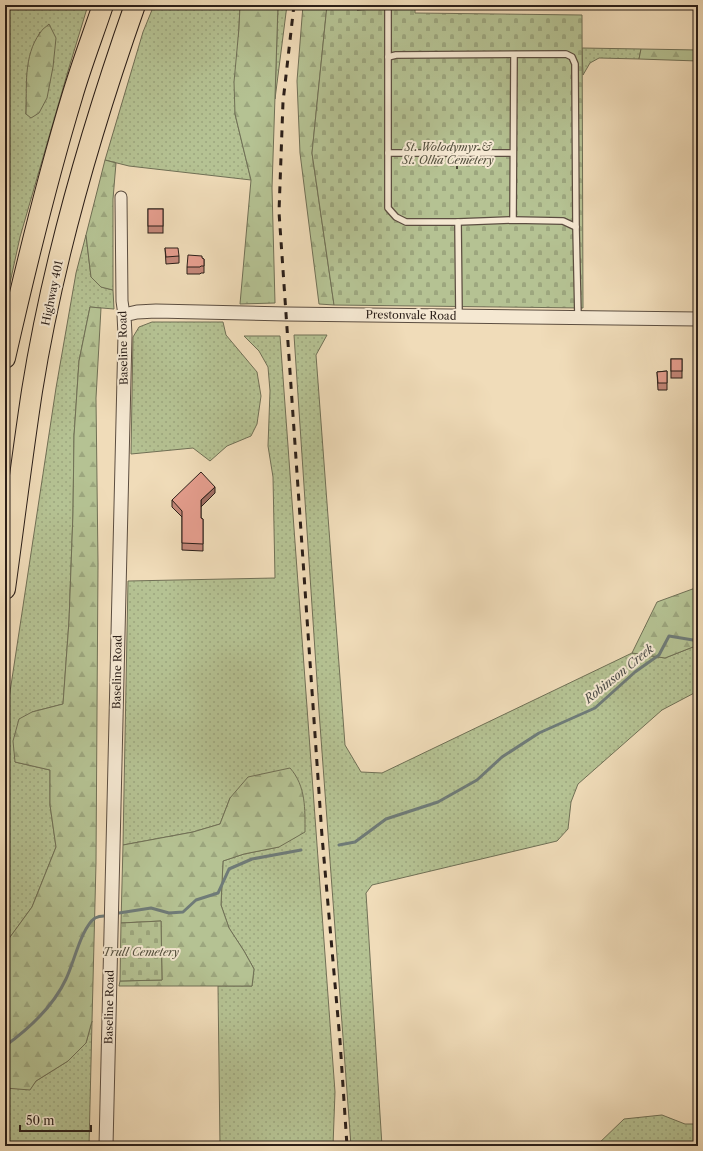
<svg xmlns="http://www.w3.org/2000/svg" width="703" height="1151" font-family="'Libre Caslon Text',serif">
<style>
.grass{fill:url(#grass-dots);stroke:#707056;fill-rule:evenodd}
.forest{fill:url(#forest-firs);stroke:#707056}
.cemetery{fill:url(#cemetery-stones);stroke:#707056}
.lines{fill:none;stroke-linecap:round;stroke-linejoin:round}
.stream{stroke:#6f7b78;stroke-width:3}
.service-casing{stroke:#5c4e41;stroke-width:8}
.minor-casing{stroke:#5c4e41;stroke-width:13}
.tertiary-casing{stroke:#5c4e41;stroke-width:15}
.motorway-casing{stroke:#2b1f19;stroke-width:22}
.path{stroke:#2b1f19;stroke-width:1.5;stroke-dasharray:3 2;stroke-linecap:butt}
.service{stroke:#f5e8d2;stroke-width:5.5}
.minor{stroke:#f5e8d2;stroke-width:11}
.tertiary{stroke:#f5e8d2;stroke-width:13}
.motorway{stroke:#f0dcb9;stroke-width:20}
.rail{stroke:#2b1f19;stroke-width:3;stroke-dasharray:7 7;stroke-linecap:butt}
.wall{fill:#c48779;stroke:#2b1f19}
.shaded-wall{fill:#a06e63;stroke:#2b1f19}
.building{fill:#e49d8d;stroke:#2b1f19}
.labels{text-anchor:middle;stroke-width:4;stroke-linejoin:round;paint-order:stroke}
.park-label{font-size:11px;font-style:italic;fill:#54503e;stroke:#f5e8d2}
.street-label{font-size:11px;fill:#2b1f19;stroke:#f5e8d2}
.water-label{font-size:12px;font-style:italic;fill:#4d4d49;stroke:#f5e8d2}
</style>
<defs>
<pattern id="grass-dots" width="8" height="8" patternUnits="userSpaceOnUse"><rect width="8" height="8" fill="#b5c293"/><path d="M2 2h.1M6 6h.1" fill="none" stroke="#9ca67e" stroke-width="1.8" stroke-linecap="round"/></pattern>
<pattern id="forest-firs" width="22" height="20" patternUnits="userSpaceOnUse"><rect width="22" height="20" fill="#b5c293"/><path d="M5 1l3.5 6h-7zM16 11l3.5 6h-7z" fill="#9ca67e"/></pattern>
<pattern id="cemetery-stones" width="16" height="16" patternUnits="userSpaceOnUse"><rect width="16" height="16" fill="#b5c293"/><path d="M2 7V4a2 2 0 0 1 4 0v3zM10 15v-3a2 2 0 0 1 4 0v3z" fill="#9ca67e"/></pattern>
</defs>
<rect width="100%" height="100%" fill="#f0dcb9"/>
<filter id="stains"><feTurbulence type="fractalNoise" baseFrequency=".005" numOctaves="4"/><feColorMatrix values="0 0 0 0 .2 0 0 0 0 .09 0 0 0 0 .02 0 0 0 .5 -.17"/></filter>
<radialGradient id="worn" r=".72"><stop offset=".6" stop-color="#630" stop-opacity="0"/><stop offset="1" stop-color="#630" stop-opacity=".3"/></radialGradient>
<g class="grass">
<path d="M11 5H88L68 71 20 237 5 306V25ZM40 32 26 114 27 74 32 50Z"/>
<path d="M154 5H240L235 114 251 180 129 166 105 160 143 32Z"/>
<path d="M278 5H287L275 99Z"/>
<path d="M582 48 641 49 639 59 599 58 590 63 583 75Z"/>
<path d="M86 235 91 277 101 287 113 290 114 309 90 307 79 361 74 436 73 513 69 621 63 704 32 712 15 762 50 770V805L56 847 32 907 5 944V725L56 388 76 273Z"/>
<path d="M152 322H223L226 335 257 372 261 396 257 424 251 436 227 446 210 461 193 448 131 454 133 337 139 327Z"/>
<path d="M294 335H327L316 355 345 745 361 772 382 773 632 653 665 658 698 645V691L662 710 578 784 571 802 568 829 557 841 372 885 366 893 382 1146H351L319 711Z"/>
<path d="M244 336H280L335 1092 333 1146H220L218 986H252L254 969 244 951 229 928 221 905 223 861 244 854 279 847 230 798 220 824 193 832 123 845 128 581 275 578 273 477 268 446 270 391 268 367 259 351Z"/>
<path d="M92 1021 89 1146H5V1088L30 1089 36 1081 68 1061 86 1043Z"/>
<path d="M662 1115 685 1124H698V1146H596L624 1119Z"/>
</g>
<g class="forest">
<path d="M240 5H278L272 188 275 303 240 304 251 180 235 114 234 82 239 28Z"/>
<path d="M303 5H327L312 153 334 305 319 304 300 153 297 81Z"/>
<path d="M49 24 56 38 53 67 47 98 39 113 31 118 26 114C27 88 23 56 40 33 42 29 46 27 49 24Z"/>
<path d="M641 49 698 50V61L639 59Z"/>
<path d="M105 160 116 163 113 199V290L101 287 91 277 86 235Z"/>
<path d="M90 307 101 308 96 398 98 564 96 863 92 1021 86 1043 68 1061 36 1081 30 1090 5 1088V944L32 907 56 847 50 805V770L15 762 13 741 19 719 32 712 63 704 69 621 73 513 74 436 79 361Z"/>
<path d="M698 587V645L665 658 632 653 657 602Z"/>
<path d="M290 768C306 786 305 809 305 832L279 847 244 854 223 861 221 905 229 928 244 951 254 969 252 986H119L120 981 162 980 161 921 121 923 123 845 193 832 220 824 230 798 248 777Z"/>
</g>
<g class="cemetery">
<path d="M327 5H415V13L582 15 583 308 334 305 312 153Z"/>
<path d="M161 921 162 980 120 981 121 923Z"/>
</g>
<g class="lines">
<g class="stream">
<path d="M339 845 355 842 386 819 438 802 477 780 502 757 539 733 595 708 635 672 659 655 669 636 693 640 698 638"/>
<path d="M119 913 151 908 169 913 183 912 196 900 218 893 229 869 252 859 301 850"/>
<path d="M5 1046C30 1028 53 1007 66 979 74 963 81 928 95 918 97 917 101 916 104 916"/>
</g>
<g class="service-casing">
<g id="service">
<path d="M388 5V208L396 217 406 222H458L459 316"/>
<path d="M388 57 396 55 566 54 572 57 575 64 576 227 578 317"/>
<path d="M388 153H513"/>
<path d="M513 220 514 55"/>
<path d="M458 222 513 220 563 221 576 227"/>
</g>
</g>
<g class="minor-casing">
<path id="minor" d="M121 197 122 301 124 315"/>
</g>
<g class="tertiary-casing">
<path id="tertiary" d="M106 1146 125 335 124 315 137 312 156 311 286 314 698 319"/>
</g>
<g class="motorway-casing">
<g id="motorway">
<path d="M5 358C25 270 46 183 72 97 81 66 93 35 103 5"/>
<path d="M5 589C14 523 22 457 32 391 53 259 91 130 135 5"/>
</g>
</g>
<path class="path" d="M457 169V161"/>
<use href="#service" class="service"/>
<use href="#minor" class="minor"/>
<use href="#tertiary" class="tertiary"/>
<use href="#motorway" class="motorway"/>
<path class="rail" d="M294 5 283 102 279 212 322 836 340 1041 347 1146"/>
</g>
<g class="wall">
<path d="M356 5H371V9L357 10Z"/>
<rect x="148" y="209" width="15" height="24"/>
<path d="M165 248 179 256V263L166 264Z"/>
<path d="M202 258 204 259V273H201L200 274H187V267Z"/>
<rect x="671" y="359" width="11" height="19"/>
<path d="M667 371V390H658L657 372Z"/>
<path d="M215 493 201 507V518L203 519V551L182 550V517L172 507V500Z"/>
</g>
<path class="shaded-wall" d="M215 487V493L201 507V500Z"/>
<g class="building">
<rect x="148" y="209" width="15" height="17"/>
<path d="M165 248H178L179 256 166 257Z"/>
<path d="M188 255 202 256V258L204 259V266H201L200 267H187Z"/>
<rect x="671" y="359" width="11" height="12"/>
<path d="M667 371V383H658L657 372Z"/>
<path d="M201 472 215 487 201 500V518L203 519V544L182 543V511L172 500Z"/>
</g>
<g class="labels">
<g class="park-label">
<text x="448" y="151">St. Wolodymyr &amp;<tspan x="448" dy="13">St. Olha Cemetery</tspan></text>
<text x="141" y="956">Trull Cemetery</text>
</g>
<g class="street-label">
<text transform="translate(52 293) rotate(-78)" y="4">Highway 401</text>
<text transform="translate(411 315) rotate(1)" y="4">Prestonvale Road</text>
<text transform="translate(123 348) rotate(-91)" y="4">Baseline Road</text>
<text transform="translate(117 672) rotate(-89)" y="4">Baseline Road</text>
<text transform="translate(109 1007) rotate(-89)" y="4">Baseline Road</text>
</g>
<g class="water-label">
<text transform="translate(619 674) rotate(-39)" y="4">Robinson Creek</text>
</g>
</g>
<rect width="703" height="1151" fill="none" stroke="#f0dcb9" stroke-width="20"/>
<rect x="6" y="6" width="691" height="1139" fill="none" stroke="#2b1f19" stroke-width="2"/>
<rect x="10" y="10" width="683" height="1131" fill="none" stroke="#2b1f19"/>
<path d="M20 1125v6h71v-6" fill="none" stroke="#2b1f19" stroke-width="2"/>
<text x="26" y="1125" font-size="12" fill="#2b1f19" stroke="#f5e8d2" stroke-width="3" paint-order="stroke">50 m</text>
<rect width="100%" height="100%" filter="url(#stains)"/>
<rect width="100%" height="100%" fill="url(#worn)"/>
</svg>
